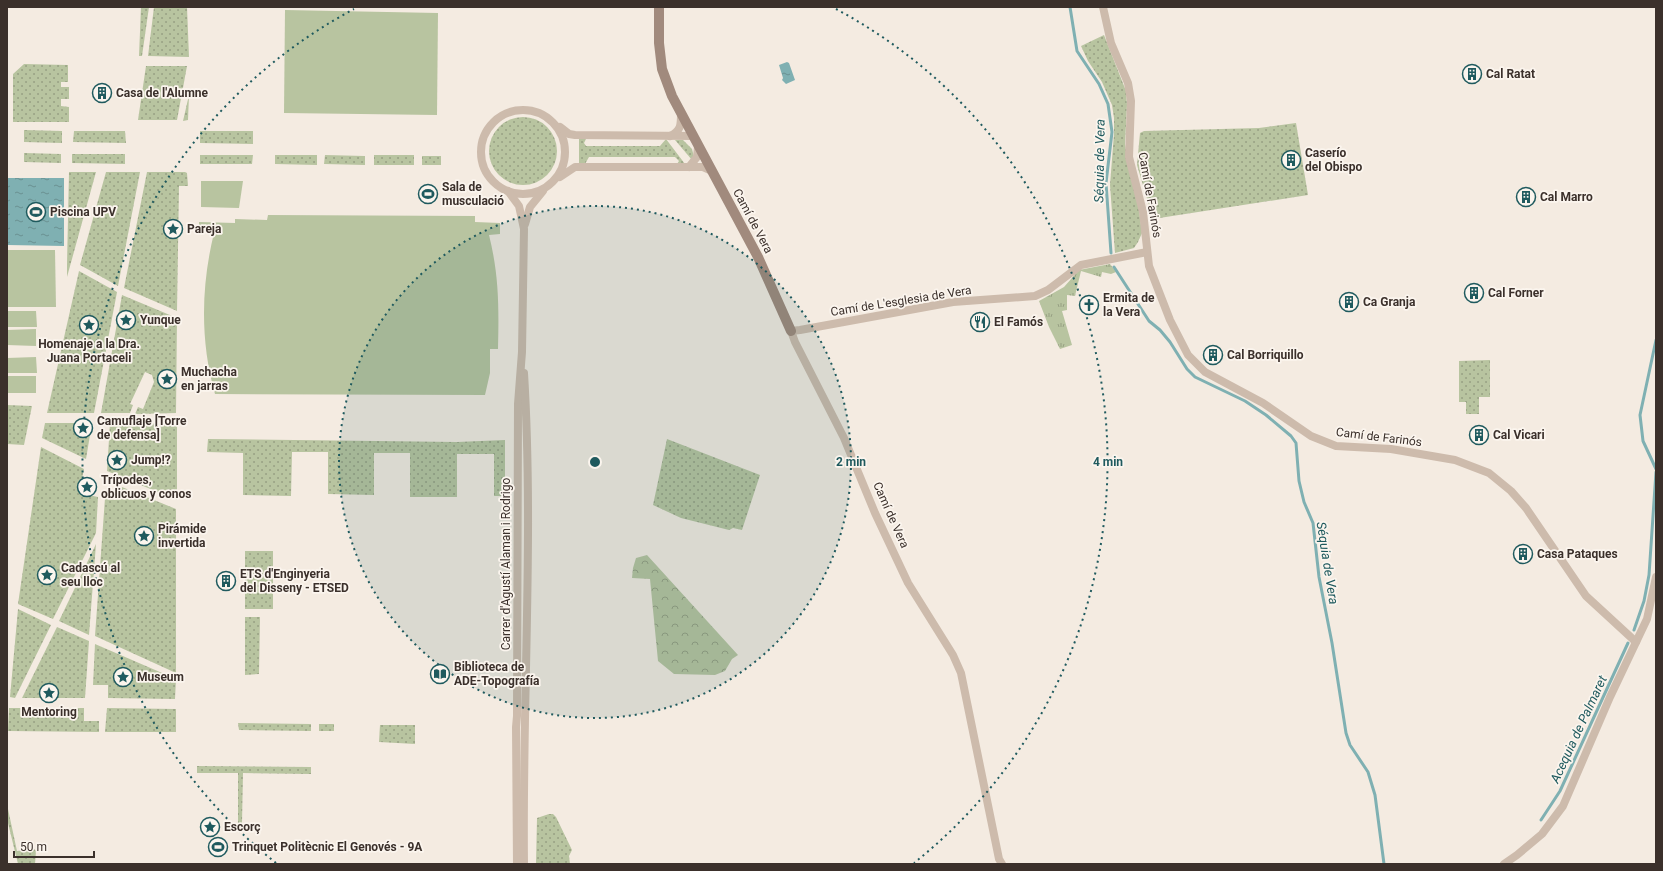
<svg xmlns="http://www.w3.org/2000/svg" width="1663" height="871" font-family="Roboto,sans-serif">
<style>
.grass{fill:url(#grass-dots)}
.forest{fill:url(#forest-crowns)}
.park{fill:url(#park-tufts)}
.pitch{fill:#b8c4a0}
.water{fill:url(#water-ripples)}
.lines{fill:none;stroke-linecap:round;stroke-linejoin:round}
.stream{stroke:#7fb0b2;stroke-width:3}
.street{stroke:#cdbbac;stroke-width:8}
.secondary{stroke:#a18a7d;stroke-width:10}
.ring{fill:none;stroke:#1f5a5e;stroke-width:2;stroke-dasharray:2 4}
.labels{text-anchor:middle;stroke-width:3.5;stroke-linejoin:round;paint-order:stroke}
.poi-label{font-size:12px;font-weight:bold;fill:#3b302b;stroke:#fbf5ee;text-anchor:start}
.street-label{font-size:12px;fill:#3b302b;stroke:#fbf5ee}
.water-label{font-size:13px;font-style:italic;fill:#1f5a5e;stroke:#fbf5ee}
.centre{fill:#1f5a5e;stroke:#fbf5ee;stroke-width:2}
.ring-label{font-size:12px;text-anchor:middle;font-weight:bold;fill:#1f5a5e;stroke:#fbf5ee;stroke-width:3.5;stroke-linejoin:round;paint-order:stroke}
</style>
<defs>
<pattern id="grass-dots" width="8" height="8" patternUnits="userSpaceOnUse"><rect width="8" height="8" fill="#b8c4a0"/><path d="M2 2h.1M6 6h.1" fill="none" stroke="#97a083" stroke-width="1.8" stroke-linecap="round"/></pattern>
<pattern id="forest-crowns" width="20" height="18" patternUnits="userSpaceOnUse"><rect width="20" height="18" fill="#b8c4a0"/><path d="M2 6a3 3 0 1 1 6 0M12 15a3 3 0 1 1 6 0" fill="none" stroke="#97a083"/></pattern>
<pattern id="park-tufts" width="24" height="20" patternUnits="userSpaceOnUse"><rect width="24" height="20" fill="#b8c4a0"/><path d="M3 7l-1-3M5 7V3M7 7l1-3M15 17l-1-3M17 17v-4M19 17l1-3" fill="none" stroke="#97a083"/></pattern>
<pattern id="water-ripples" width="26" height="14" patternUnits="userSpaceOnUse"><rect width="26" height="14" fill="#7fb0b2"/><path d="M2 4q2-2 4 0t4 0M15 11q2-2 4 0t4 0" fill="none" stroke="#699091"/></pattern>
</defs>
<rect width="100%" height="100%" fill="#f4ebe1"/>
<g class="grass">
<path d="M141 7H149L142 56H139Z"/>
<path d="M154 7H187L189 57 148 56Z"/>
<path d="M1104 35 1126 91 1127 105 1125 144 1127 156 1138 202 1142 233 1138 242 1134 248 1115 253 1110 185 1114 134V118L1112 105 1102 82 1088 61 1081 46Z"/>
<path d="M24 64 68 65V82H61V87H69V99H61V106L69 107V122H13V74Z"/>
<path d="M146 66H187L177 120H138Z"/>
<path d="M189 95 188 120 183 121Z"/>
<circle cx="523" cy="151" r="34"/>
<path d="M1296 123 1308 195 1153 219 1137 165 1140 133 1144 131 1259 128Z"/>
<path d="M24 130 62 131V143L24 142Z"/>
<path d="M74 131H125L126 143 73 142Z"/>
<path d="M200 131H253V144L200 143Z"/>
<path d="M579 139H586L584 143 586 146H660L666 139 685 164H677L679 161 675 157H589L585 164H579Z"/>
<path d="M675 140H683L692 149 694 157 692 160Z"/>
<path d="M24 153 61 154V163L24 162Z"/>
<path d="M72 154H125V164L72 163Z"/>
<path d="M200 155H253L252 164H200Z"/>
<path d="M275 155H317V165L275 164Z"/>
<path d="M325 155 365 156V165L324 164Z"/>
<rect x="374" y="155" width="40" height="10"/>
<rect x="422" y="156" width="19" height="9"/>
<path d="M69 172H96L67 277V265Z"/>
<path d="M106 172H140L118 286 80 265Z"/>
<path d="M147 172H185L187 173 188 186H179L177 311 124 288Z"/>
<path d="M79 271 117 292 94 413H47Z"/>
<path d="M122 295 177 318 176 413 135 414 138 407 143 409 154 382 152 375 145 372 130 404 133 405 130 413H101Z"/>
<path d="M1490 360V397H1479V414H1466V402H1459V361Z"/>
<path d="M7 405 32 406 24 445 7 444Z"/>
<path d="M45 423H92L86 459 42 438Z"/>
<path d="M110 423 177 424V500L107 471Z"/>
<path d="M208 439 457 442 505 440V496H494V454H457V497H410V453H374V495L328 494V452H292L291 496 243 495V453L207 452Z"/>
<path d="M667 439 760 475 742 530 733 528 729 530 681 518 653 505Z"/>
<path d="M41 447 84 469 79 493 98 497 96 533 53 619 18 604Z"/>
<path d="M122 487 176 509V673L95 636 105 498 115 500Z"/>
<path d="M96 544 89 635 59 621Z"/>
<rect x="245" y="551" width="28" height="58"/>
<path d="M18 609 51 625 15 698 10 697Z"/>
<path d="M245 617H260L259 674 245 675Z"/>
<path d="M57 627 89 641 85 698H22Z"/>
<path d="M95 644 176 679 175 699 108 698V685H93Z"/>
<path d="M9 708H84V721H99V732L8 731Z"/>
<path d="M107 708 176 709V732H105Z"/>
<path d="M238 723 311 724V731L239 730Z"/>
<rect x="319" y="724" width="15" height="7"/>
<path d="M380 725H415V744L379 742Z"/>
<path d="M197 766 311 767V774L243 773 242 823H238V773H197Z"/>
<path d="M7 796 8 809 17 851 34 849 36 851 35 864H18L7 819Z"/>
<path d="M549 814H553L556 817 572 850 569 856 570 864H536L537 818Z"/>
</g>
<path class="forest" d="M647 555 738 655 732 659 725 671 715 675 674 674 658 661 650 579 632 578 633 568 636 558Z"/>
<path class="park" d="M1110 264 1116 272 1111 274 1102 272 1101 277 1081 271 1075 296 1067 295V310L1062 311 1072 345 1060 349 1049 327 1039 301 1064 287 1079 270Z"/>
<g class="pitch">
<path d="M285 10 438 13 437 115 284 113Z"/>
<path d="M201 181H243L239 208 201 207Z"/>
<path d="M268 215 475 216V222L500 223V234L489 235C499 275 499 307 498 349H490V373L485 395 215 394C200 341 201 286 214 233L199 232V222L235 223V219L267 220Z"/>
<path d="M7 250H55L56 307H7Z"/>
<path d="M7 311H36L37 327H7Z"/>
<path d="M36 329V346L7 345V330Z"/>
<path d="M36 357 37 373H7V358Z"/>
<rect x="7" y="376" width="29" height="17"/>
</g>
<g class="water">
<path d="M787 62 789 63 795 80 786 84 782 80 783 78 779 65Z"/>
<path d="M7 178H64V246L7 245Z"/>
</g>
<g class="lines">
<g class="stream">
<path d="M1070 7 1077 51 1099 84 1108 104 1112 132 1106 183 1111 253"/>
<path d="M1114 267 1149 321 1160 330 1170 342 1187 369 1195 377 1245 401 1266 415 1291 436 1296 443 1299 481 1304 502 1313 523 1319 577 1332 643 1346 733 1350 745 1368 772 1375 795 1384 864"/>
<path d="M1656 340 1640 415 1643 441 1656 469"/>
<path d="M1634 630 1644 601 1649 575 1656 472"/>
<path d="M1541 820 1560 791 1628 643"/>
</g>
<g class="street">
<path d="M1103 7 1111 43 1128 83 1131 101 1129 157 1143 212 1149 266 1170 320 1188 355 1205 372 1263 403 1311 436 1336 446 1391 449 1455 460 1489 473 1511 491 1526 508 1586 596 1636 642"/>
<circle cx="523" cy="152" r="42"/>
<path d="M560 127 569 134 575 135 693 136"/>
<path d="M670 136C681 131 681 125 681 114"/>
<path d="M689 167 697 157 698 147"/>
<path d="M560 177 575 167H703L712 171"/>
<path d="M508 191 519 206 524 229 522 352 518 404 517 716 516 727 517 864"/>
<path d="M525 224 530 207 543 191"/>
<path d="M524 864C522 700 534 536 524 373"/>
<path d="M1002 864 999 859 961 673 953 655 908 583 875 513 844 438 795 342 791 331 800 330 953 302 1035 296 1048 290 1081 265 1147 252"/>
<path d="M1504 864 1517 855 1542 834 1563 806 1610 697 1647 619 1656 577"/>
</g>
<path class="secondary" d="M659 7V43L662 69 672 96 758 257 791 331"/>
</g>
<circle cx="595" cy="462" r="256" fill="#1f5a5e" fill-opacity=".12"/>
<g class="ring">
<circle cx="595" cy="462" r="256"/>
<path d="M276 863A513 513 0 0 1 354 9M836 9A513 513 0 0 1 914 863"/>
</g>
<defs>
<g id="building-ring" transform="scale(1)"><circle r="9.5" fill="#fbf5ee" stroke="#1f5a5e" stroke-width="1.5"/><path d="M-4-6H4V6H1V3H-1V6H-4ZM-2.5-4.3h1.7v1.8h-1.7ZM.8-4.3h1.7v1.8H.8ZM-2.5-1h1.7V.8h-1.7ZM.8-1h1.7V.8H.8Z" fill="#1f5a5e"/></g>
<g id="stadium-ring" transform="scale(1)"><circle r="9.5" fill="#fbf5ee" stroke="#1f5a5e" stroke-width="1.5"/><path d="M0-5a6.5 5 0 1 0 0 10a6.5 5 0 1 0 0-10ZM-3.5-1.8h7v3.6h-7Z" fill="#1f5a5e"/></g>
<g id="sight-ring" transform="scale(1)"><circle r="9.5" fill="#fbf5ee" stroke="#1f5a5e" stroke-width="1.5"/><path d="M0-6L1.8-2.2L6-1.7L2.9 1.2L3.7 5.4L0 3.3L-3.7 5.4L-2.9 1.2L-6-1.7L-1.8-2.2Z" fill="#1f5a5e"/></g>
<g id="church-ring" transform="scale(1)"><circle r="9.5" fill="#fbf5ee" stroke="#1f5a5e" stroke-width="1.5"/><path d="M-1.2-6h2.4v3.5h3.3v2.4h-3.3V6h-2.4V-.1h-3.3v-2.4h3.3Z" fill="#1f5a5e"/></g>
<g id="restaurant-ring" transform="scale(1)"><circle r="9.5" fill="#fbf5ee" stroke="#1f5a5e" stroke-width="1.5"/><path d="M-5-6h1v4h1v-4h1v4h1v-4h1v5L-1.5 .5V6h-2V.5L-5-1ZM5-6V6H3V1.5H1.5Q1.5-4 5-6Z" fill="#1f5a5e"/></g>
<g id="library-ring" transform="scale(1)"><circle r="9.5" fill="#fbf5ee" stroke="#1f5a5e" stroke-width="1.5"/><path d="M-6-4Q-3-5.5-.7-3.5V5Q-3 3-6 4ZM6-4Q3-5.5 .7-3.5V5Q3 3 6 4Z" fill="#1f5a5e"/></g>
</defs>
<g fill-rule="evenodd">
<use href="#building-ring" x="1472" y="74"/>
<use href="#building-ring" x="102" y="93"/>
<use href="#building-ring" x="1291" y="160"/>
<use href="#stadium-ring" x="428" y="194"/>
<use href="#building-ring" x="1526" y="197"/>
<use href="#stadium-ring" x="36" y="212"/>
<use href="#sight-ring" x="173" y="229"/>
<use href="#building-ring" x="1474" y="293"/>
<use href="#building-ring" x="1349" y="302"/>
<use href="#church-ring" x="1089" y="305"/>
<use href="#sight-ring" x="126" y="320"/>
<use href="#restaurant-ring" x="980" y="322"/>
<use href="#sight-ring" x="89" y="325"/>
<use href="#building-ring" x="1213" y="355"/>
<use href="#sight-ring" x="167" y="379"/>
<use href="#sight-ring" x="83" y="428"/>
<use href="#building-ring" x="1479" y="435"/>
<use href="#sight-ring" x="117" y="460"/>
<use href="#sight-ring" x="87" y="487"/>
<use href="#sight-ring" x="144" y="536"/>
<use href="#building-ring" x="1523" y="554"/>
<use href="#sight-ring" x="47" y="575"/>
<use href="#building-ring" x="226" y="581"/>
<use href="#library-ring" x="440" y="674"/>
<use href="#sight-ring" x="123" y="677"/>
<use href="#sight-ring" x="49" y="693"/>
<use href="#sight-ring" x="210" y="827"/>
<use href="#stadium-ring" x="218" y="847"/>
</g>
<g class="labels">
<g class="poi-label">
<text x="1486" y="78">Cal Ratat</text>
<text x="116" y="97">Casa de l'Alumne</text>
<text x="1305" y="157">Caserío<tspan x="1305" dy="14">del Obispo</tspan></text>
<text x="442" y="191">Sala de<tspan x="442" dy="14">musculació</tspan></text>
<text x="1540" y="201">Cal Marro</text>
<text x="50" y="216">Piscina UPV</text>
<text x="187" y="233">Pareja</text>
<text x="1488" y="297">Cal Forner</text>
<text x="1103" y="302">Ermita de<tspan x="1103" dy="14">la Vera</tspan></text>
<text x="1363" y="306">Ca Granja</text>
<text x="140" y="324">Yunque</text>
<text x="994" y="326">El Famós</text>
<text x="89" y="348" text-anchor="middle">Homenaje a la Dra.<tspan x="89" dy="14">Juana Portaceli</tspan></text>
<text x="1227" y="359">Cal Borriquillo</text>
<text x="181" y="376">Muchacha<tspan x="181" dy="14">en jarras</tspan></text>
<text x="97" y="425">Camuflaje [Torre<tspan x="97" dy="14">de defensa]</tspan></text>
<text x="1493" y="439">Cal Vicari</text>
<text x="131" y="464">Jump!?</text>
<text x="101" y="484">Trípodes,<tspan x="101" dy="14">oblicuos y conos</tspan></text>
<text x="158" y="533">Pirámide<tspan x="158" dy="14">invertida</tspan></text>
<text x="1537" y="558">Casa Pataques</text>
<text x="61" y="572">Cadascú al<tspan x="61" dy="14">seu lloc</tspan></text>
<text x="240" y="578">ETS d'Enginyeria<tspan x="240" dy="14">del Disseny - ETSED</tspan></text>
<text x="454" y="671">Biblioteca de<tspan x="454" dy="14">ADE-Topografía</tspan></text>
<text x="137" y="681">Museum</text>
<text x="49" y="716" text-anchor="middle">Mentoring</text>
<text x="224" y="831">Escorç</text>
<text x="232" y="851">Trinquet Politècnic El Genovés - 9A</text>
</g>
<g class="street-label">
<text transform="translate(1150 195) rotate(80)" y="4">Camí de Farinós</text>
<text transform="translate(753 221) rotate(62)" y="4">Camí de Vera</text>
<text transform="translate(901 301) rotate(-9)" y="4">Camí de L'esglesia de Vera</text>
<text transform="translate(1379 437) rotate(7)" y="4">Camí de Farinós</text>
<text transform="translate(891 515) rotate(66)" y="4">Camí de Vera</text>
<text transform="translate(506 564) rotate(-90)" y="4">Carrer d'Agustí Alaman i Rodrigo</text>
</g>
<g class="water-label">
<text transform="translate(1099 161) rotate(-89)" y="5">Séquia de Vera</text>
<text transform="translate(1328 563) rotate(81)" y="5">Séquia de Vera</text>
<text transform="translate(1578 729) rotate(-65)" y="5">Acequia de Palmaret</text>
</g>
</g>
<circle cx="595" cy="462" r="6" class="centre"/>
<g class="ring-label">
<text x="851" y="466">2 min</text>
<text x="1108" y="466">4 min</text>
</g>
<rect width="1663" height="871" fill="none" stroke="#3b302b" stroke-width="16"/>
<path d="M14 851v6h80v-6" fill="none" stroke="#3b302b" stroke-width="2"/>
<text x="20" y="851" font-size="12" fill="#3b302b" stroke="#fbf5ee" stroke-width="3" paint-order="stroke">50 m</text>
</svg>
